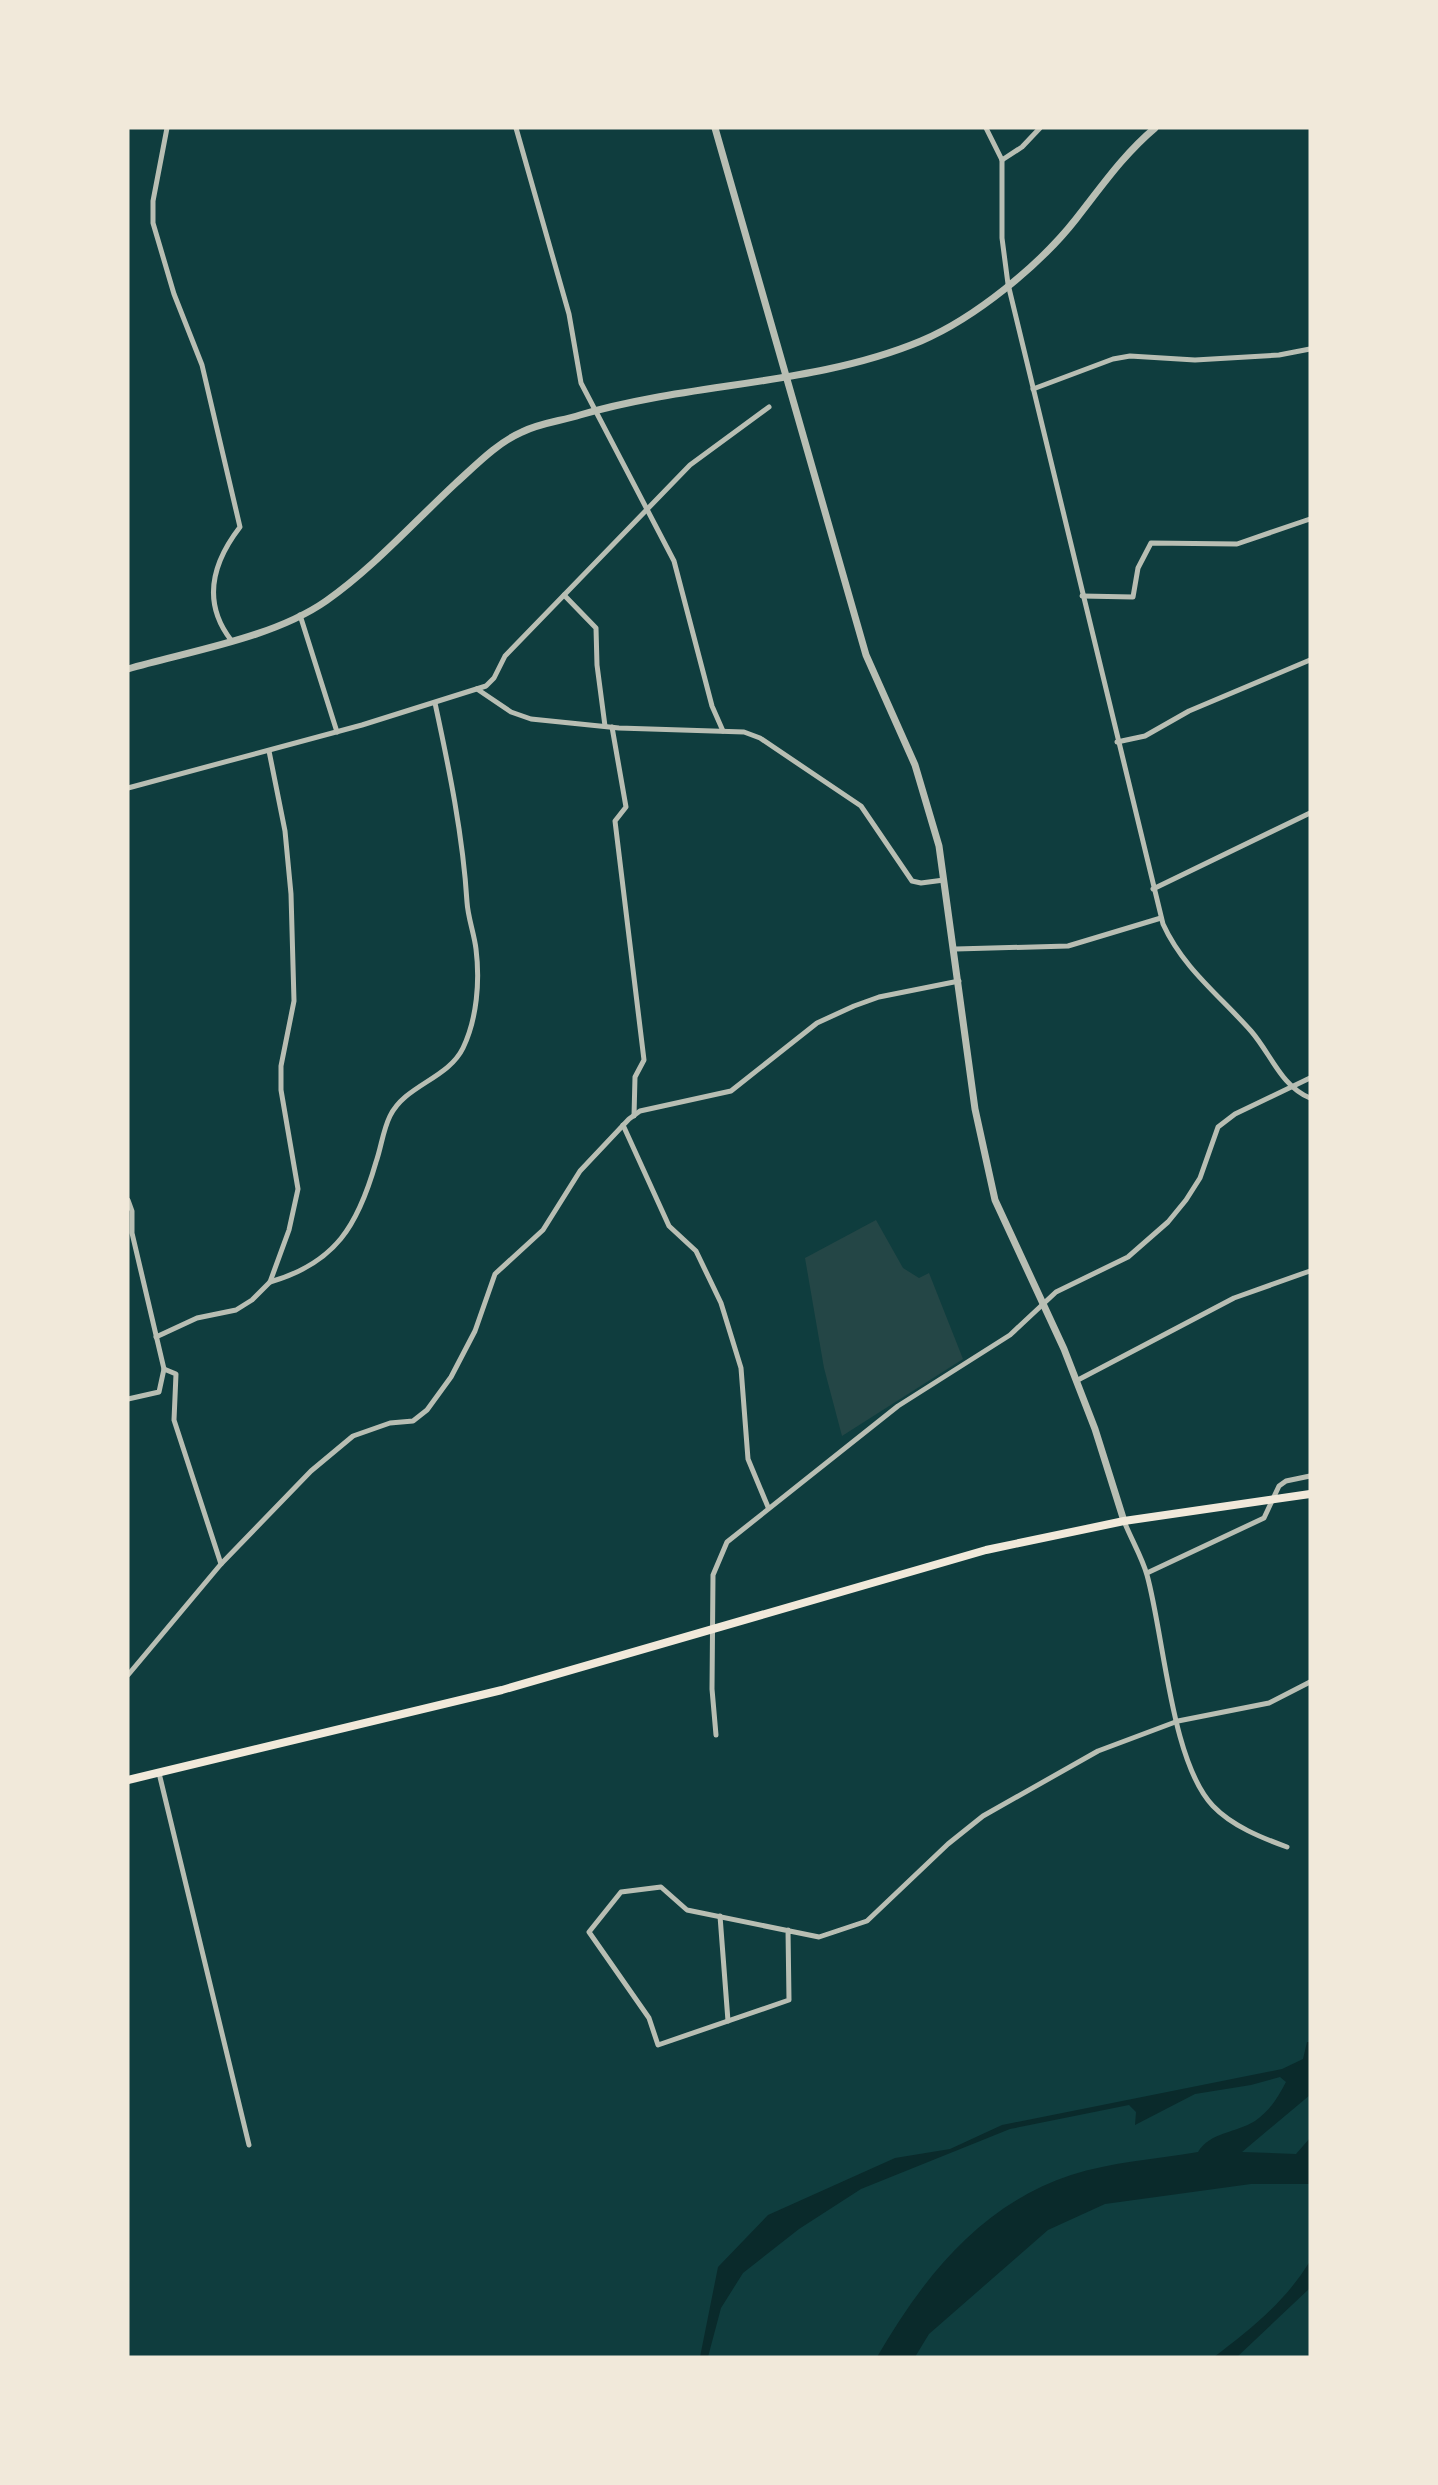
<svg xmlns="http://www.w3.org/2000/svg" width="1438" height="2485" font-family="Raleway,sans-serif">
<style>
.green{fill:#244646}
.water{fill:#0a2a2b}
.lines{fill:none;stroke-linecap:round;stroke-linejoin:round}
.minor{stroke:#b8beb3;stroke-width:5}
.tertiary{stroke:#b8beb3;stroke-width:7}
.secondary{stroke:#f1e9da;stroke-width:8}
</style>
<rect width="100%" height="100%" fill="#0f3d3e"/>
<path class="green" d="M876 1220 903 1268 919 1278 929 1273 963 1359 842 1436 824 1368 805 1258Z"/>
<g class="water">
<path d="M1307 2042H1310V2095L1242 2152 1296 2154 1310 2138V2184H1251L1105 2204 1048 2230 929 2334 915 2357H877C923 2278 980 2205 1071 2175 1111 2162 1157 2159 1198 2152 1210 2132 1236 2133 1255 2121 1270 2111 1278 2097 1286 2082L1280 2077 1251 2085 1195 2094 1135 2125 1136 2112 1129 2105 1010 2129 861 2189 799 2229 743 2273 721 2308 708 2357H700L718 2267 768 2215 895 2158 950 2149 1002 2125 1282 2069 1303 2059Z"/>
<path d="M1310 2261V2288L1237 2357H1214C1251 2329 1286 2301 1310 2261Z"/>
</g>
<g class="lines">
<g class="minor">
<path d="M167 128 153 201V223L174 294 202 365 240 527C213 562 201 601 231 640"/>
<path d="M516 128 569 314 581 383 674 561 712 706 723 731"/>
<path d="M986 128 1002 160V238L1008 284 1163 924C1183 968 1219 995 1251 1031 1271 1054 1281 1086 1310 1098"/>
<path d="M1002 160 1022 147 1040 128"/>
<path d="M1033 389 1113 359 1130 356 1195 360 1279 355 1310 349"/>
<path d="M564 595 596 628 597 665 605 726"/>
<path d="M1082 596 1133 597 1138 568 1151 543 1237 544 1310 519"/>
<path d="M300 615 337 732"/>
<path d="M477 689 511 712 531 719 619 728 744 732 760 738 861 806 912 881 921 883 944 880"/>
<path d="M612 727 626 807 615 821 644 1060 635 1077 634 1116"/>
<path d="M1117 742 1145 736 1189 711 1310 660"/>
<path d="M128 788 362 725 486 686 494 678 505 656 690 465 769 407"/>
<path d="M1153 889 1310 813"/>
<path d="M956 949 1068 946 1161 918"/>
<path d="M623 1125 669 1226 696 1251 721 1303 741 1368 748 1459 768 1507"/>
<path d="M128 1200 132 1211V1233L164 1369 159 1392 128 1399"/>
<path d="M270 1282C336 1263 358 1225 376 1162 381 1148 383 1130 390 1116 405 1085 448 1079 463 1048 477 1019 480 981 476 949 474 933 468 918 467 902 463 836 449 768 435 703"/>
<path d="M156 1337 197 1318 236 1310 252 1300 270 1282 289 1230 298 1189 281 1090V1066L294 1001 291 894 285 831 269 751"/>
<path d="M164 1369 176 1374 174 1420 221 1564"/>
<path d="M1076 1381 1234 1298 1310 1271"/>
<path d="M1124 1521C1131 1539 1142 1557 1147 1575 1164 1636 1171 1762 1213 1806 1232 1826 1262 1838 1287 1847"/>
<path d="M1147 1573 1264 1518 1279 1486 1286 1481 1310 1476"/>
<path d="M128 1675 221 1564 311 1471 353 1436 390 1423 413 1421 427 1410 451 1377 475 1331 495 1274 543 1230 580 1171 629 1119 640 1111 731 1091 817 1023 854 1006 879 997 959 981"/>
<path d="M716 1735 712 1689 713 1575 727 1542 898 1406 1010 1335 1056 1292 1128 1257 1168 1222 1186 1200 1200 1178 1218 1127 1235 1114 1310 1078"/>
<path d="M159 1773 249 2145"/>
<path d="M720 1916 728 2021"/>
<path d="M788 1930 789 2000 658 2045 649 2018 589 1932 621 1892 661 1887 687 1910 819 1937 867 1921 948 1844 983 1816 1098 1751 1178 1721 1269 1703 1310 1682"/>
</g>
<g class="tertiary">
<path d="M715 128 866 655 915 765 939 846 975 1109 995 1200 1064 1349 1095 1429 1124 1521"/>
<path d="M128 669C190 651 273 638 326 601 373 568 414 522 456 483 476 465 497 443 522 432 540 423 561 421 580 415 691 382 813 386 921 341 975 318 1040 265 1076 219 1102 186 1123 155 1155 128"/>
</g>
<path class="secondary" d="M128 1780 502 1690 986 1550 1124 1521 1310 1494"/>
</g>
<rect width="1438" height="2485" fill="none" stroke="#f1e9da" stroke-width="259"/>
</svg>
